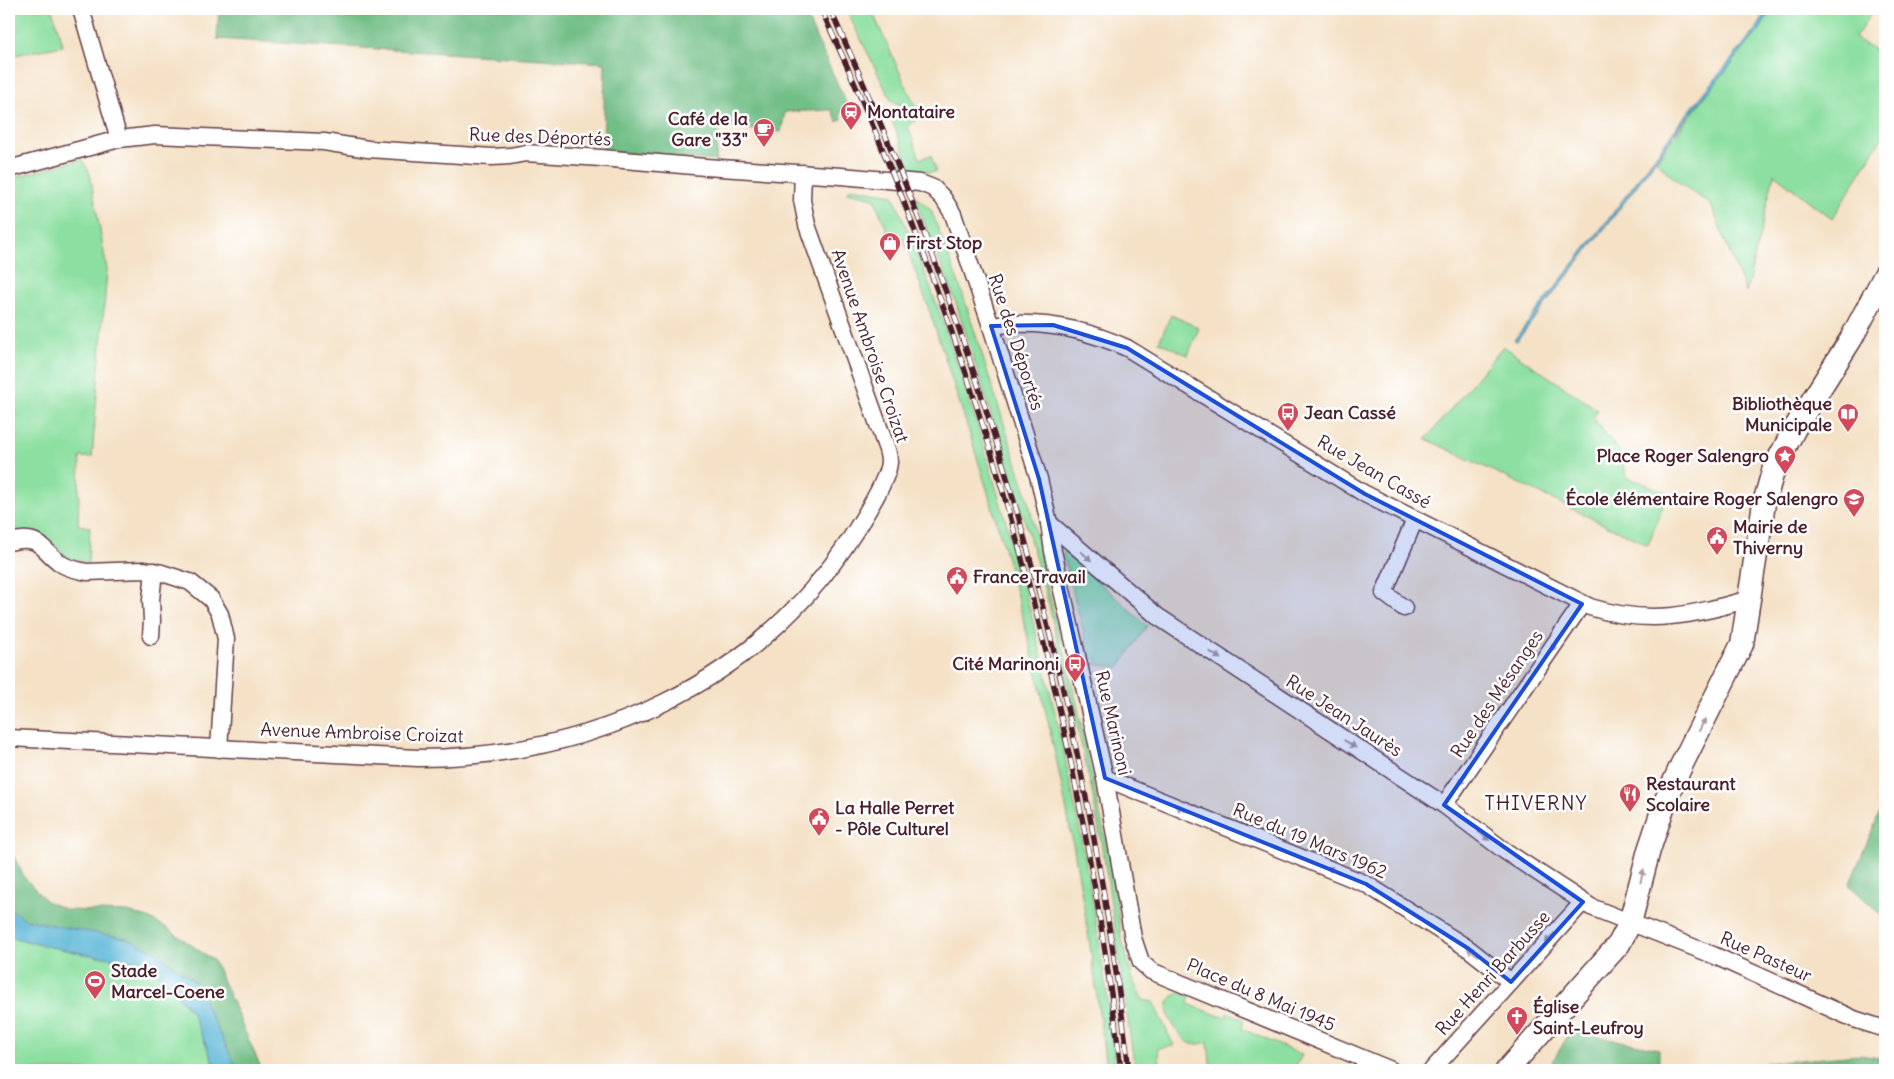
<svg xmlns="http://www.w3.org/2000/svg" width="1894" height="1079" font-family="Delius,sans-serif">
<style>
.green{fill:#8cdfa0;stroke:#6b7f66}
.forest{fill:#71be86;stroke:#5e6e58}
.water{fill:#58b5d6;stroke:#516a80}
.lines{fill:none;stroke-linecap:round;stroke-linejoin:round}
.street-casing{stroke:#643c42;stroke-width:19}
.secondary-casing{stroke:#643c42;stroke-width:25}
.street{stroke:#fff;stroke-width:16}
.secondary{stroke:#fff;stroke-width:22}
.rail-casing{stroke:#4a1f2b;stroke-width:5.5}
.rail{stroke:#fff;stroke-width:4;stroke-dasharray:11;stroke-linecap:butt}
.oneway{fill:#ae9aa0}
.marked{fill:#1d4ed8;fill-opacity:0.2;stroke:#1d4ed8;stroke-width:4;stroke-linejoin:round}
.labels{text-anchor:middle;stroke-width:5;stroke-linejoin:round;paint-order:stroke}
.poi-label{font-size:18px;font-weight:bold;fill:#4a1f2b;stroke:#fff;text-anchor:start}
.street-label{font-size:18px;fill:#4a1f2b;stroke:#fff}
.quarter-label{font-size:20px;letter-spacing:1px;fill:#4a1f2b;stroke:#fff}
</style>
<rect width="100%" height="100%" fill="#fff"/>
<filter id="ink" filterUnits="userSpaceOnUse"><feTurbulence type="fractalNoise" baseFrequency=".02" numOctaves="2"/><feDisplacementMap in="SourceGraphic" scale="10" xChannelSelector="R" yChannelSelector="G"/><feConvolveMatrix kernelMatrix="1 2 1 2 8 2 1 2 1" color-interpolation-filters="sRGB"/></filter>
<filter id="wash" filterUnits="userSpaceOnUse"><feTurbulence type="fractalNoise" baseFrequency=".0096" numOctaves="4" result="noise"/><feDisplacementMap in="SourceGraphic" scale="20" xChannelSelector="R" yChannelSelector="G"/><feGaussianBlur stdDeviation="1.12" result="paint"/><feColorMatrix in="noise" values="0 0 0 0 0 0 0 0 0 0 0 0 0 0 0 0 0 1.4 0 .05"/><feComposite in="paint" operator="in"/></filter>
<g filter="url(#wash)">
<rect width="100%" height="100%" fill="#f4e1c6"/>
<g class="green">
<path d="M9 9H52L63 46 9 56Z"/>
<path d="M846 9H871L917 110 892 102Z"/>
<path d="M1772 9H1874L1855 38 1885 56V133L1832 219 1774 174 1746 293 1711 205 1674 179 1656 161Z"/>
<path d="M888 111 919 118 908 127 920 159 931 155 936 172 904 171 899 160 906 156Z"/>
<path d="M82 159 90 174 107 270 92 457H80L78 525 90 527 88 563 68 558 53 544 39 534 26 532 9 534V179Z"/>
<path d="M851 188 893 195C906 227 920 259 932 292 964 379 991 468 1016 557 1062 726 1097 896 1116 1070H1106C1081 838 1029 610 955 389 939 338 922 287 903 238L892 242 874 198 847 192Z"/>
<path d="M913 194 931 210 961 289 1028 499 1048 589 1075 696 1112 872 1121 936 1134 983 1143 1000 1153 1002 1174 1046 1158 1048 1161 1070H1135L1107 875 1092 791 1049 605 1026 525 955 300Z"/>
<path d="M1171 315 1199 328 1188 355 1159 342Z"/>
<path d="M1503 346 1598 410 1593 417 1620 453 1627 477 1668 493 1648 545 1426 439Z"/>
<path d="M1064 552H1066L1147 626 1119 667 1092 664 1098 663 1096 658 1091 659 1063 555Z"/>
<path d="M9 936 37 944 90 955 145 962 171 988 192 1013 217 1070H9Z"/>
<path d="M1180 992 1190 995 1188 1004 1225 1018 1228 1012 1244 1019 1242 1029 1302 1055 1294 1070H1211L1208 1042C1204 1043 1197 1045 1192 1044 1187 1043 1184 1038 1180 1034 1169 1020 1158 1002 1180 992Z"/>
</g>
<g class="forest">
<path d="M219 9H803L849 109 840 112 842 119 837 122 832 110 785 112 781 132 718 127 716 161 603 151 605 63 217 39Z"/>
<path d="M1885 800V918L1849 885Z"/>
<path d="M9 847 24 877 46 901 67 910 128 912 148 918 167 928 214 961 262 1070H238L193 980 56 926 25 919 9 908Z"/>
<path d="M1571 1031 1659 1049V1061L1652 1070H1547Z"/>
<path d="M1860 1055 1885 1059V1070H1758L1765 1063Z"/>
</g>
<g class="water">
<path d="M1767 9H1771L1761 28 1679 128 1612 219 1516 342 1514 340 1610 217 1678 125 1759 25Z"/>
<path d="M9 908 25 919 56 926 126 938 153 950 193 980 238 1070H217L192 1013 171 988 145 962 90 955 37 944 9 936Z"/>
</g>
</g>
<g filter="url(#ink)">
<g class="lines">
<g class="street-casing">
<g id="street">
<path d="M81 9 119 139"/>
<path d="M9 169 119 139 155 135 324 142 368 149 492 157 510 156 526 153 601 158 705 167 841 176 920 183 933 188 943 198 953 214 991 326 1039 479 1049 523 1053 551 1105 778 1133 938 1141 962 1151 971 1391 1070"/>
<path d="M991 326C1039 319 1083 328 1127 348L1365 494 1590 607C1650 626 1691 615 1750 599"/>
<path d="M1049 523 1157 616 1444 805 1505 851 1591 907 1713 955 1854 1019 1885 1029"/>
<path d="M9 542C40 534 40 548 60 563 68 569 78 570 87 572L143 570 162 573 190 582 211 599 220 614 226 639 219 749"/>
<path d="M1404 608 1384 593 1415 519"/>
<path d="M151 636 152 620 151 600 154 571"/>
<path d="M9 738 418 758C593 757 758 684 854 533 864 517 888 480 889 462 889 456 887 449 885 444L807 225 802 200 803 173"/>
<path d="M1105 778 1366 884 1469 949 1511 982"/>
<path d="M1444 805 1582 604"/>
<path d="M1432 1070 1583 902"/>
</g>
</g>
<g class="secondary-casing">
<path id="secondary" d="M1507 1070 1619 944 1630 923 1649 850 1665 802 1681 766 1742 644 1764 503 1774 468 1795 428 1851 339 1885 275"/>
</g>
<use href="#street" class="street"/>
<use href="#secondary" class="secondary"/>
<g class="rail-casing">
<g id="rail">
<path d="M821 9C977 343 1078 704 1121 1070"/>
<path d="M830 9C985 344 1086 703 1129 1070"/>
</g>
</g>
<use href="#rail" class="rail"/>
</g>
<defs><path id="oneway-solid" d="M-6-.8H1V-3.2L6.5 0L1 3.2V.8H-6Z" transform="scale(1.25)"/></defs>
<g class="oneway">
<use href="#oneway-solid" transform="translate(1086 556) rotate(41)"/>
<use href="#oneway-solid" transform="translate(1555 645) rotate(124)"/>
<use href="#oneway-solid" transform="translate(1215 655) rotate(34)"/>
<use href="#oneway-solid" transform="translate(1702 725) rotate(-63)"/>
<use href="#oneway-solid" transform="translate(1350 744) rotate(33)"/>
<use href="#oneway-solid" transform="translate(1463 779) rotate(124)"/>
<use href="#oneway-solid" transform="translate(1182 809) rotate(-158)"/>
<use href="#oneway-solid" transform="translate(1484 836) rotate(37)"/>
<use href="#oneway-solid" transform="translate(1333 870) rotate(-157)"/>
<use href="#oneway-solid" transform="translate(1642 876) rotate(-76)"/>
<use href="#oneway-solid" transform="translate(1550 938) rotate(132)"/>
<use href="#oneway-solid" transform="translate(1473 952) rotate(-145)"/>
</g>
</g>
<path class="marked" d="M1053 325 1127 348 1365 494 1582 604 1444 805 1583 902 1511 982 1469 949 1366 884 1105 778 1039 479 991 326Z"/>
<defs>
<g id="station-pin" transform="scale(1.125)"><path d="M0 17L-7.5 6A9.5 9.5 0 1 1 7.5 6Z" fill="#d1495b" stroke="#fff"/><path d="M-3-6H3Q5-6 5-4V2Q5 4 3 4L4.5 6H3L1.5 4h-3L-3 6H-4.5L-3 4Q-5 4-5 2V-4Q-5-6-3-6ZM-3.5-4v3h7v-3ZM-3.5 1v1.5H-2V1ZM2 1v1.5H3.5V1Z" fill="#fff"/></g>
<g id="cafe-pin" transform="scale(1.125)"><path d="M0 17L-7.5 6A9.5 9.5 0 1 1 7.5 6Z" fill="#d1495b" stroke="#fff"/><path d="M-5.5-4.5H6V0H3Q3 3.5 0 3.5H-2.5Q-5.5 3.5-5.5 0ZM3-3.2v2h1.7v-2ZM-6 4.5H4V6H-6Z" fill="#fff"/></g>
<g id="shop-pin" transform="scale(1.125)"><path d="M0 17L-7.5 6A9.5 9.5 0 1 1 7.5 6Z" fill="#d1495b" stroke="#fff"/><path d="M-5-2.5h2.3a2.7 3.5 0 0 1 5.4 0H5L5.5 6h-11ZM-1.5-2.5h3a1.5 2.3 0 0 0-3 0Z" fill="#fff"/></g>
<g id="bus-pin" transform="scale(1.125)"><path d="M0 17L-7.5 6A9.5 9.5 0 1 1 7.5 6Z" fill="#d1495b" stroke="#fff"/><path d="M-5-6H5V4H4V6H2V4H-2V6H-4V4H-5ZM-3.5-4V0h7V-4ZM-3.5 1.2v1.5H-2V1.2ZM2 1.2v1.5H3.5V1.2Z" fill="#fff"/></g>
<g id="library-pin" transform="scale(1.125)"><path d="M0 17L-7.5 6A9.5 9.5 0 1 1 7.5 6Z" fill="#d1495b" stroke="#fff"/><path d="M-6-4Q-3-5.5-.7-3.5V5Q-3 3-6 4ZM6-4Q3-5.5 .7-3.5V5Q3 3 6 4Z" fill="#fff"/></g>
<g id="sight-pin" transform="scale(1.125)"><path d="M0 17L-7.5 6A9.5 9.5 0 1 1 7.5 6Z" fill="#d1495b" stroke="#fff"/><path d="M0-6L1.8-2.2L6-1.7L2.9 1.2L3.7 5.4L0 3.3L-3.7 5.4L-2.9 1.2L-6-1.7L-1.8-2.2Z" fill="#fff"/></g>
<g id="school-pin" transform="scale(1.125)"><path d="M0 17L-7.5 6A9.5 9.5 0 1 1 7.5 6Z" fill="#d1495b" stroke="#fff"/><path d="M0-5L7-2L0 1L-7-2ZM-4 1L0 2.5L4 1V4Q0 6-4 4Z" fill="#fff"/></g>
<g id="civic-pin" transform="scale(1.125)"><path d="M0 17L-7.5 6A9.5 9.5 0 1 1 7.5 6Z" fill="#d1495b" stroke="#fff"/><path d="M-.6-6.5H3V-4.5H.6V-3L4-1V1h2V6H-6V1h2V-1L-.6-3ZM-1.2 2.5V6h2.4V2.5Z" fill="#fff"/></g>
<g id="restaurant-pin" transform="scale(1.125)"><path d="M0 17L-7.5 6A9.5 9.5 0 1 1 7.5 6Z" fill="#d1495b" stroke="#fff"/><path d="M-5-6h1v4h1v-4h1v4h1v-4h1v5L-1.5 .5V6h-2V.5L-5-1ZM5-6V6H3V1.5H1.5Q1.5-4 5-6Z" fill="#fff"/></g>
<g id="stadium-pin" transform="scale(1.125)"><path d="M0 17L-7.5 6A9.5 9.5 0 1 1 7.5 6Z" fill="#d1495b" stroke="#fff"/><path d="M0-5a6.5 5 0 1 0 0 10a6.5 5 0 1 0 0-10ZM-3.5-1.8h7v3.6h-7Z" fill="#fff"/></g>
<g id="church-pin" transform="scale(1.125)"><path d="M0 17L-7.5 6A9.5 9.5 0 1 1 7.5 6Z" fill="#d1495b" stroke="#fff"/><path d="M-1.2-6h2.4v3.5h3.3v2.4h-3.3V6h-2.4V-.1h-3.3v-2.4h3.3Z" fill="#fff"/></g>
</defs>
<g fill-rule="evenodd">
<use href="#station-pin" x="851" y="112"/>
<use href="#cafe-pin" x="764" y="129"/>
<use href="#shop-pin" x="890" y="243"/>
<use href="#bus-pin" x="1288" y="413"/>
<use href="#library-pin" x="1848" y="414"/>
<use href="#sight-pin" x="1785" y="456"/>
<use href="#school-pin" x="1854" y="499"/>
<use href="#civic-pin" x="1717" y="537"/>
<use href="#civic-pin" x="957" y="577"/>
<use href="#bus-pin" x="1075" y="664"/>
<use href="#restaurant-pin" x="1630" y="794"/>
<use href="#civic-pin" x="819" y="818"/>
<use href="#stadium-pin" x="95" y="981"/>
<use href="#church-pin" x="1517" y="1017"/>
</g>
<g class="labels">
<g class="poi-label">
<text x="867" y="118">Montataire</text>
<text x="748" y="125" text-anchor="end">Café de la<tspan x="748" dy="21">Gare "33"</tspan></text>
<text x="906" y="249">First Stop</text>
<text x="1832" y="410" text-anchor="end">Bibliothèque<tspan x="1832" dy="21">Municipale</tspan></text>
<text x="1304" y="419">Jean Cassé</text>
<text x="1769" y="462" text-anchor="end">Place Roger Salengro</text>
<text x="1838" y="505" text-anchor="end">École élémentaire Roger Salengro</text>
<text x="1733" y="533">Mairie de<tspan x="1733" dy="21">Thiverny</tspan></text>
<text x="973" y="583">France Travail</text>
<text x="1059" y="670" text-anchor="end">Cité Marinoni</text>
<text x="1646" y="790">Restaurant<tspan x="1646" dy="21">Scolaire</tspan></text>
<text x="835" y="814">La Halle Perret<tspan x="835" dy="21">- Pôle Culturel</tspan></text>
<text x="111" y="977">Stade<tspan x="111" dy="21">Marcel-Coene</tspan></text>
<text x="1533" y="1013">Église<tspan x="1533" dy="21">Saint-Leufroy</tspan></text>
</g>
<g class="street-label">
<text transform="translate(540 137) rotate(2)" y="6">Rue des Déportés</text>
<text transform="translate(1016 342) rotate(72)" y="6">Rue des Déportés</text>
<text transform="translate(870 346) rotate(71)" y="6">Avenue Ambroise Croizat</text>
<text transform="translate(1374 472) rotate(30)" y="6">Rue Jean Cassé</text>
<text transform="translate(1497 694) rotate(-56)" y="6">Rue des Mésanges</text>
<text transform="translate(1344 716) rotate(33)" y="6">Rue Jean Jaurès</text>
<text transform="translate(1113 723) rotate(77)" y="6">Rue Marinoni</text>
<text transform="translate(362 733) rotate(2)" y="6">Avenue Ambroise Croizat</text>
<text transform="translate(1310 841) rotate(23)" y="6">Rue du 19 Mars 1962</text>
<text transform="translate(1766 957) rotate(24)" y="6">Rue Pasteur</text>
<text transform="translate(1493 973) rotate(-48)" y="6">Rue Henri Barbusse</text>
<text transform="translate(1261 995) rotate(23)" y="6">Place du 8 Mai 1945</text>
</g>
<g class="quarter-label">
<text x="1536" y="810">THIVERNY</text>
</g>
</g>
<rect width="1894" height="1079" fill="none" stroke="#fff" stroke-width="30"/>
</svg>
